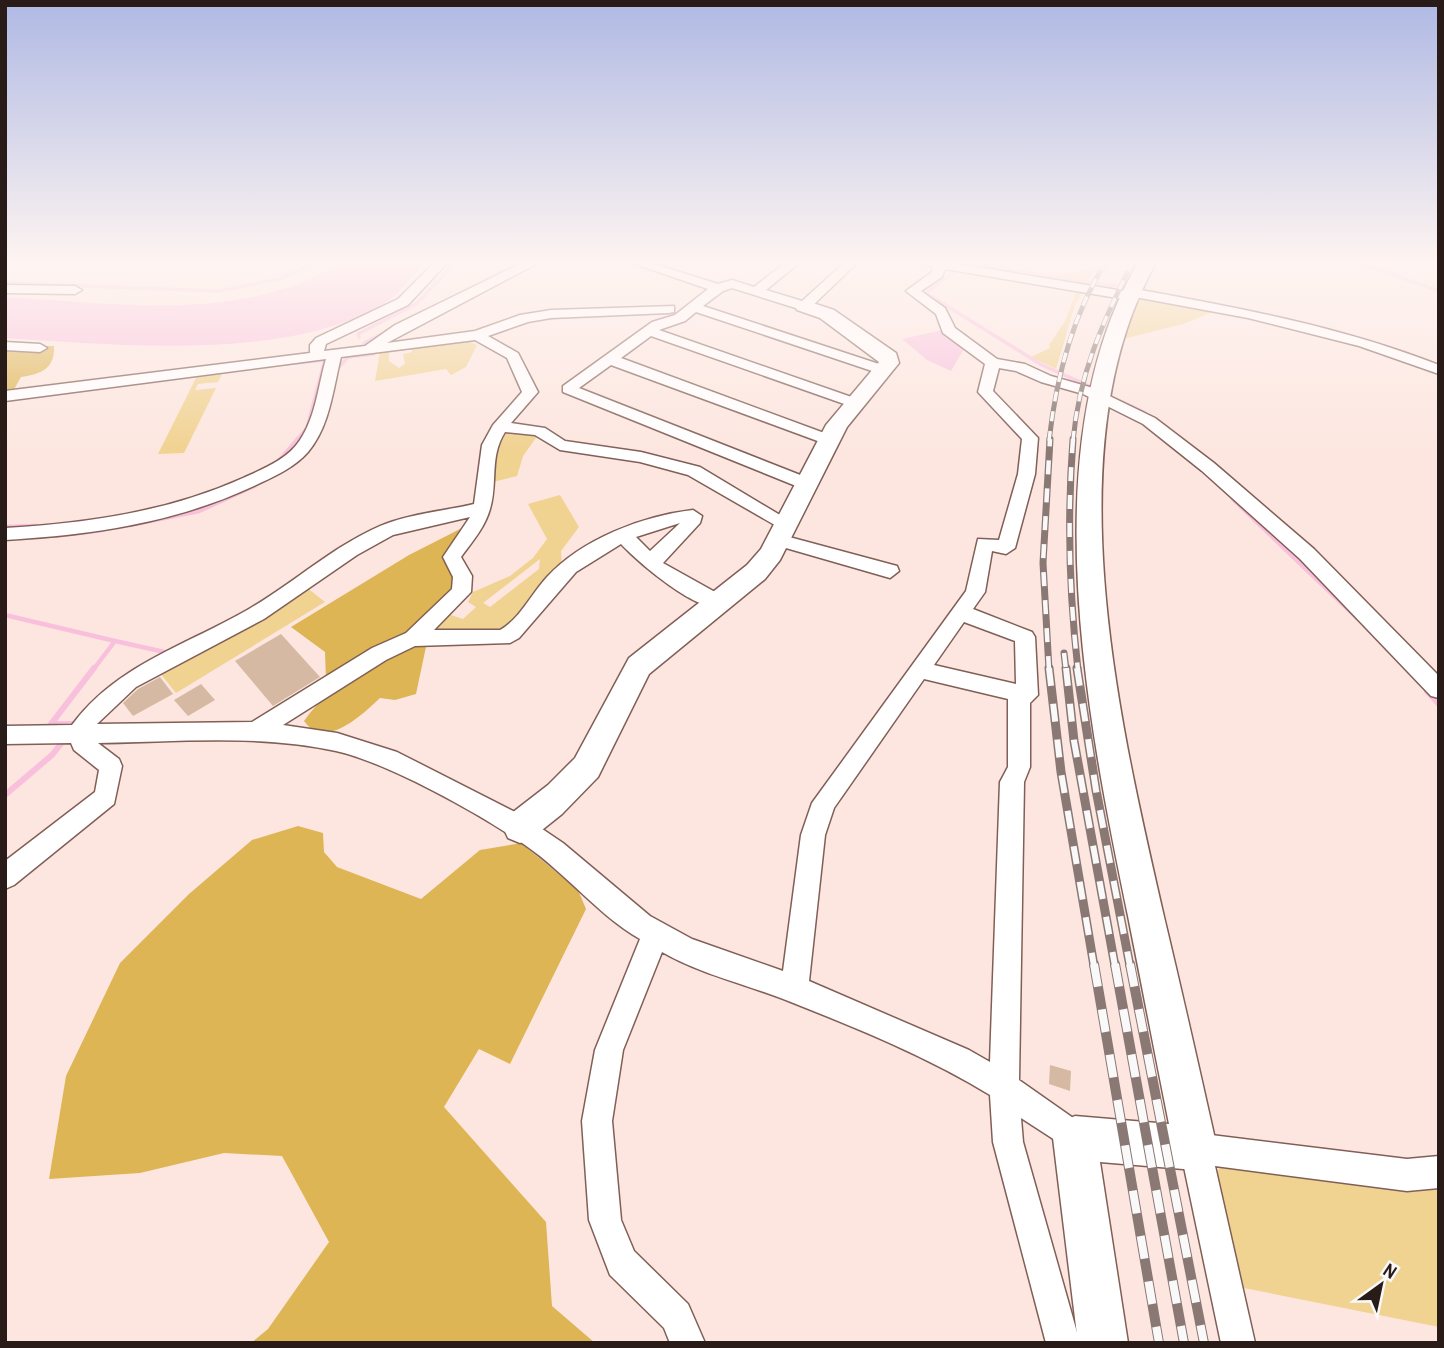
<svg xmlns="http://www.w3.org/2000/svg" width="1444" height="1348" font-family="'Archivo Narrow',sans-serif">
<style>
.green{fill:#f0d291;fill-rule:evenodd}
.forest{fill:#deb554}
.water{fill:#f9c0dd}
.lines{fill:none;stroke-linecap:round;stroke-linejoin:round}
.stream-far2{stroke:#f9c0dd;stroke-width:3.5}
.stream-far1{stroke:#f9c0dd;stroke-width:4.5}
.stream{stroke:#f9c0dd;stroke-width:6}
.building{fill:#d5b9a2}
.street-casing{stroke:#805f56;stroke-width:3}
.secondary-casing{stroke:#805f56;stroke-width:3}
.street{fill:#fff;fill-rule:evenodd}
.secondary{fill:#fff;fill-rule:evenodd}
.rail-far3-casing{stroke:#8a7874;stroke-width:5}
.rail-far2-casing{stroke:#8a7874;stroke-width:7}
.rail-far1-casing{stroke:#8a7874;stroke-width:9}
.rail-casing{stroke:#8a7874;stroke-width:10}
.rail-far3{stroke:#f9f9f9;stroke-width:3.5;stroke-dasharray:10;stroke-linecap:butt}
.rail-far2{stroke:#f9f9f9;stroke-width:4.5;stroke-dasharray:14;stroke-linecap:butt}
.rail-far1{stroke:#f9f9f9;stroke-width:6;stroke-dasharray:18;stroke-linecap:butt}
.rail{stroke:#f9f9f9;stroke-width:8;stroke-dasharray:23;stroke-linecap:butt}
</style>
<rect width="100%" height="100%" fill="#fde6e0"/>
<g class="green">
<path d="M970 263 1059 275 1088 269 1092 263H1099L1083 287 1074 286 1076 278 967 264Z"/>
<path d="M1077 290 1083 291 1075 305 1056 369 1031 357 1050 348 1049 345 1065 321Z"/>
<path d="M1140 299 1215 311 1183 324 1119 340Z"/>
<path d="M465 340 477 345 466 367 451 375 446 369 375 381 380 351 389 350V361L399 368 405 364 403 354 412 352V347Z"/>
<path d="M222 374 218 382 198 384 195 390 216 388 184 453 158 454 197 376Z"/>
<path d="M504 430 538 435 523 456 517 476 493 482 491 464Z"/>
<path d="M560 495 579 527 561 551 562 568 508 633 431 630 448 614 463 619 476 607 468 602 473 592 510 576 533 558 547 539 528 504ZM540 559 539 569 490 607 483 603Z"/>
<path d="M306 587 325 602 176 693 160 673Z"/>
<path d="M1230 1162 1411 1192 1439 1189V1327L1244 1288 1215 1174 1222 1165Z"/>
</g>
<g class="forest">
<path d="M45 346H54C55 369 41 374 21 377L12 393 5 392V351L42 350Z"/>
<path d="M466 526 448 554 460 584 409 636 326 681 325 652 291 627 409 555Z"/>
<path d="M427 642 416 694 395 700 380 698C363 714 325 751 304 721 333 680 380 656 427 642Z"/>
<path d="M298 826 323 833 324 852 337 867 421 899 480 850 521 843 578 890 586 909 510 1064 479 1049 444 1107 546 1222 552 1306 595 1343H251L268 1329 329 1242 282 1156 224 1153 140 1173 49 1179 66 1076 120 963 189 894 252 840Z"/>
</g>
<g class="water">
<path d="M341 263H424C411 278 400 293 385 303 288 362 118 345 5 338V297C118 303 240 324 341 263Z"/>
<path d="M943 330 965 347 951 371 927 360 902 339Z"/>
</g>
<g class="lines">
<g class="stream-far2">
<path d="M950 263 953 272 926 293 1042 365 1096 389"/>
<path d="M955 263 1125 287"/>
<path d="M1359 263 1439 291"/>
<path d="M5 283 219 291 280 279 314 263"/>
<path d="M359 337 358 334 416 304 455 263"/>
<path d="M364 343 519 263"/>
<path d="M286 364 324 360"/>
<path d="M337 369 348 357 374 354"/>
<path d="M1105 394 1144 412V419"/>
<path d="M296 441 307 428 325 359"/>
</g>
<g class="stream-far1">
<path d="M280 460 298 439"/>
<path d="M1233 499 1357 618"/>
<path d="M130 525 199 511 256 485"/>
<path d="M5 527 37 526"/>
<path d="M54 536 103 530"/>
<path d="M5 615 115 641 93 670"/>
<path d="M115 641 169 653"/>
</g>
<g class="stream">
<path d="M1427 691 1439 704"/>
<path d="M72 724H51L94 668"/>
<path d="M5 795 52 755 64 740"/>
</g>
</g>
<g class="building">
<path d="M281 634 320 677 273 706 235 661Z"/>
<path d="M160 677 173 694 133 716 123 703 138 689Z"/>
<path d="M201 684 215 700 188 716 174 700Z"/>
<path d="M1050 1065 1071 1071 1070 1091 1049 1084Z"/>
</g>
<g class="lines">
<g class="street-casing">
<g id="street">
<path d="M434 263H447L408 305 326 344 324 351 365 346 395 325 522 263H538L387 343 475 331 520 315 551 310 674 306V312L669 313 551 318 528 322 488 336 518 353 538 392 511 423 545 428 565 441 641 452 700 467 795 524 792 528H780L688 475 640 462 560 450 535 435 505 432C489 457 498 483 490 509 485 527 472 542 461 557L472 576 471 592 434 630H500C519 620 532 593 547 577 582 539 642 516 693 510L702 516 700 523 663 563 724 597 727 602 724 607C699 615 638 562 621 544L576 572 519 638 510 643 415 646 386 660 283 725 337 733 397 752 523 816 563 843 650 916 692 939 783 971 801 835 812 803 966 591 978 539 999 540 1018 474 1022 439 978 392 985 364 943 333 936 314 906 291 932 272 933 267 924 263H952L1124 291 1130 288C1235 307 1339 326 1439 365V374L1359 346 1248 318 1135 297 1129 300 945 269 942 277 921 291 945 308 955 328 997 359 1025 364 1051 376 1093 388 1155 418 1214 463 1314 549 1439 676V698L1431 696 1300 559 1202 471 1143 424 1083 394 1041 382 1016 371 999 368 993 391 1038 438 1035 474 1015 548 1006 554 992 551 985 592 973 609 1032 632 1035 637 1038 695 1030 703V767L1024 782 1019 1080 1086 1127 1090 1138 1086 1149 1075 1153 1021 1118 1023 1142 1080 1343H1046L993 1142 990 1095C928 1057 859 1029 791 1002 749 985 702 975 662 952L623 1050 612 1121 621 1220 634 1251 688 1304 705 1343H670L664 1328 610 1275 589 1220 582 1121 595 1050 640 939C598 915 566 873 525 845 480 814 389 763 336 751 258 734 177 742 98 743L119 759 122 766 114 804 14 885 5 889V861L95 792 99 770 74 750 71 743 5 744V726L72 725C116 665 187 645 249 609 294 583 332 547 380 526 409 514 444 511 474 504L482 445 493 425 522 392 507 358 475 340 341 357C333 389 330 426 308 452 294 468 273 477 254 486 175 523 91 535 5 540V528C88 523 167 512 243 478 263 469 288 459 300 440 316 416 318 386 326 359L5 401V391L310 353V345L316 338 398 299ZM470 517 443 557 453 577 452 589 406 633 372 648 252 722 97 724 136 687 264 619 357 555 393 535ZM680 523 650 551 636 537ZM964 622 1015 641 1016 684 934 665ZM924 679 1008 699V767L1000 782 990 1062 969 1050 809 981 825 835 834 808Z"/>
<path d="M632 263H651L718 284 732 280 754 287 785 263H799L766 290 802 301 844 263H857L809 309H799L732 288 723 291 703 306 888 367V373H878L696 312 685 321 659 330 860 400V406H850L651 336 621 358 835 437V443H823L611 365 579 388 813 480 816 484 813 488H801L563 392V386L652 322 675 315 708 289Z"/>
<path d="M5 285 75 286 82 290 75 294 5 293Z"/>
<path d="M5 342 40 344 47 348 40 352 5 350Z"/>
<path d="M778 534 897 566 899 571 890 578 772 544 769 540Z"/>
<path d="M1195 1133 1407 1159 1439 1156V1188L1407 1191 1215 1166 1255 1343H1221L1180 1148 1184 1137Z"/>
</g>
</g>
<g class="secondary-casing">
<g id="secondary">
<path d="M1138 263H1156C1052 445 1121 729 1165 921 1183 996 1200 1072 1217 1148L1210 1163 1195 1170 1100 1162 1128 1343H1078L1053 1138 1060 1123 1075 1116 1169 1124C1155 1055 1142 985 1128 916 1088 723 1031 442 1138 263Z"/>
<path d="M804 300 834 310 896 353 899 363 847 427 780 560 765 579 649 674 598 777 562 814 532 838 520 843 508 838 503 827 508 816 548 785 575 758 629 658 747 565 761 549 826 425 879 362 820 318 797 310 795 306Z"/>
</g>
</g>
<use href="#street" class="street"/>
<use href="#secondary" class="secondary"/>
<g class="rail-far3-casing">
<g id="rail-far3">
<path d="M1049 441C1056 378 1072 317 1105 263"/>
<path d="M1073 441C1079 373 1103 322 1132 263"/>
</g>
</g>
<g class="rail-far2-casing">
<g id="rail-far2">
<path d="M1073 439C1067 517 1069 592 1078 670"/>
<path d="M1064 653 1066 670"/>
<path d="M1049 670 1043 563 1050 439"/>
</g>
</g>
<g class="rail-far1-casing">
<g id="rail-far1">
<path d="M1049 668 1061 772 1094 966"/>
<path d="M1066 668 1074 741 1115 966"/>
<path d="M1077 668 1096 790 1130 966"/>
</g>
</g>
<g class="rail-casing">
<g id="rail">
<path d="M1094 964 1159 1343"/>
<path d="M1115 964 1184 1343"/>
<path d="M1130 964 1204 1343"/>
</g>
</g>
<use href="#rail-far3" class="rail-far3"/>
<use href="#rail-far2" class="rail-far2"/>
<use href="#rail-far1" class="rail-far1"/>
<use href="#rail" class="rail"/>
</g>
<linearGradient id="sky" x2="0" y2="1"><stop stop-color="#afb9e4"/><stop offset="0.58" stop-color="#fef4f1"/><stop offset="1" stop-color="#fef4f1" stop-opacity="0"/></linearGradient>
<rect width="1444" height="452" fill="url(#sky)"/>
<rect width="1444" height="1348" fill="none" stroke="#291b18" stroke-width="14"/>
<g transform="translate(1381 1285) rotate(33)" stroke="#f9f9f9" stroke-width="5" paint-order="stroke">
<path d="M0-5L12 26L0 18L-12 26Z" fill="#291b18"/>
<text y="-10" font-size="19" font-weight="bold" text-anchor="middle" fill="#291b18">N</text>
</g>
</svg>
